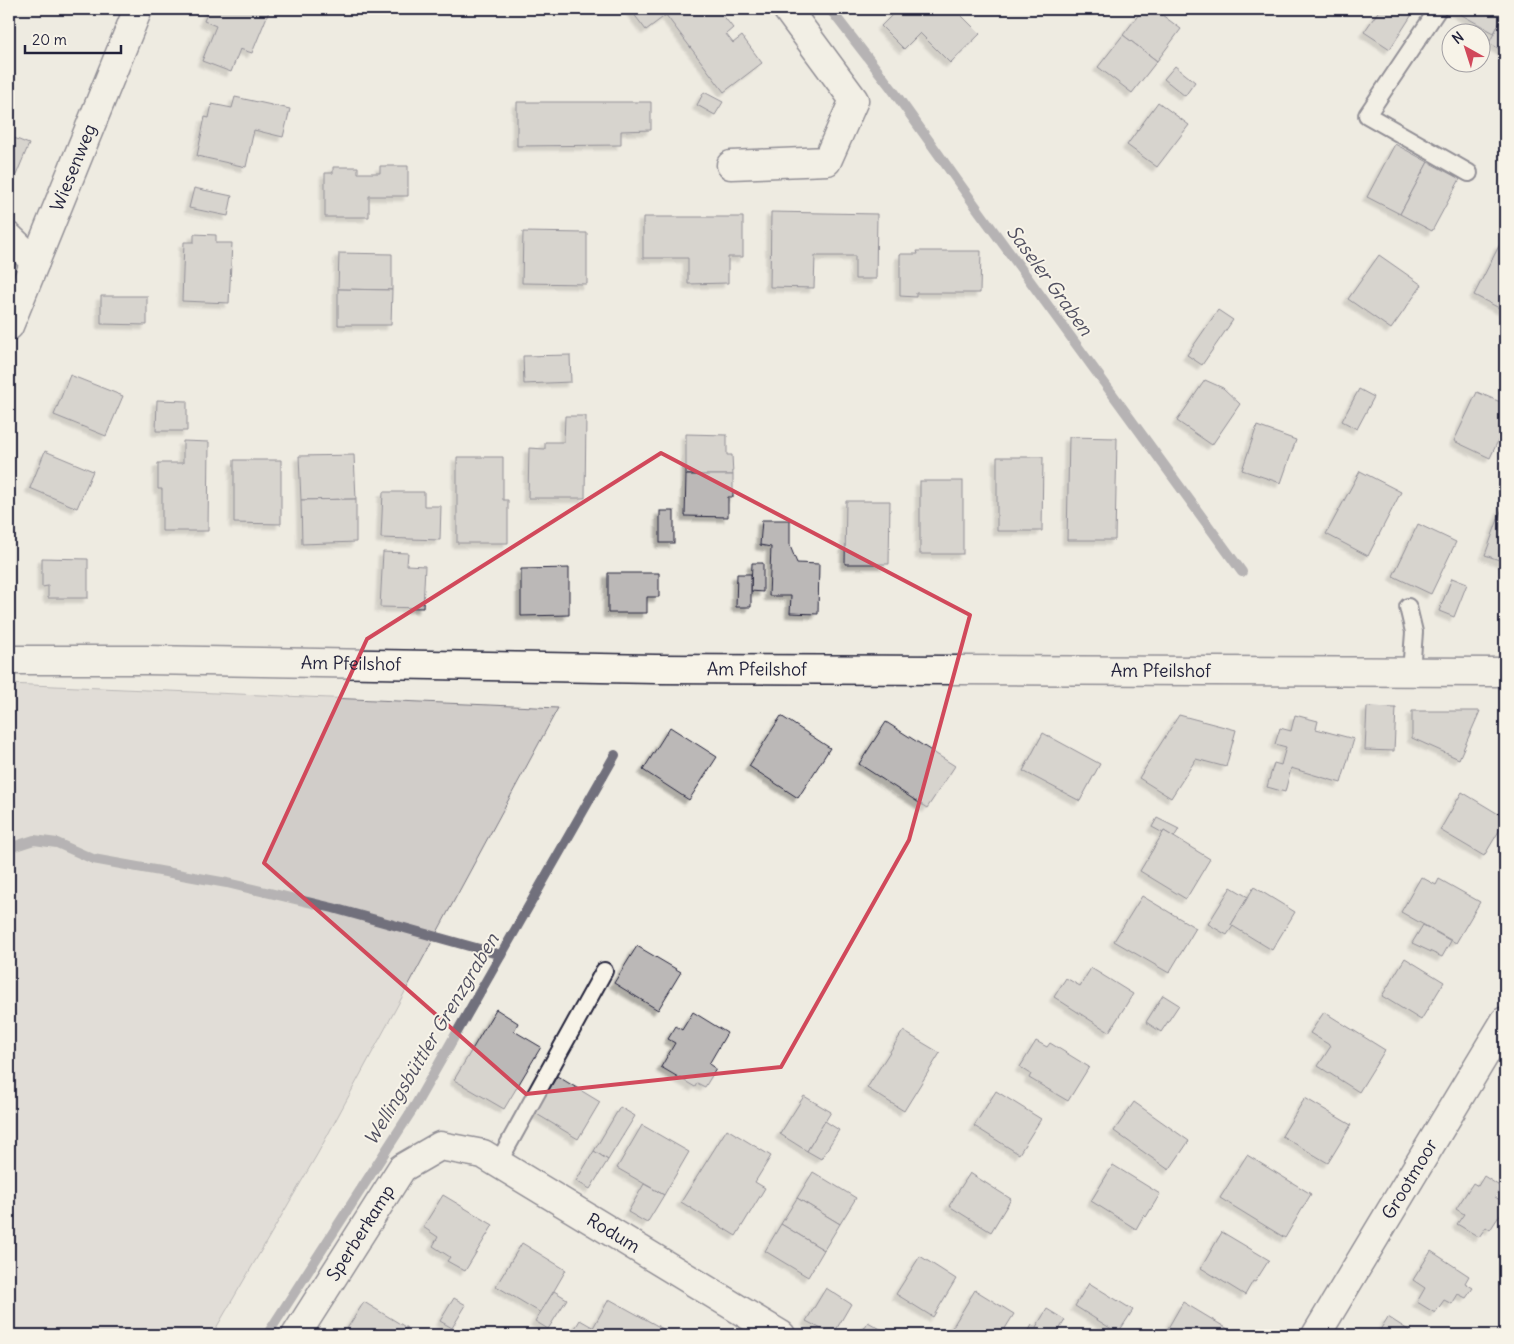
<svg xmlns="http://www.w3.org/2000/svg" width="1514" height="1344" font-family="Delius,sans-serif">
<style>
.green{fill:#d1cdc9;stroke:#7a7882}
.lines{fill:none;stroke-linecap:round;stroke-linejoin:round}
.stream{stroke:#716f7b;stroke-width:10}
.building{fill:#bbb8b7;stroke:#22223b;filter:url(#shadow)}
.service-casing{stroke:#22223b;stroke-width:20}
.minor-casing{stroke:#22223b;stroke-width:31}
.service{stroke:#f7f3e8;stroke-width:16}
.minor{stroke:#f7f3e8;stroke-width:28}
.marked{fill:none;stroke:#d1495b;stroke-width:4;stroke-linejoin:round}
.labels{text-anchor:middle;stroke-width:4;stroke-linejoin:round;paint-order:stroke}
.street-label{font-size:18px;fill:#22223b;stroke:#f7f3e8}
.water-label{font-size:19px;font-style:italic;fill:#504f60;stroke:#f7f3e8}
</style>
<defs>
<filter id="shadow"><feDropShadow dx="-4.5" dy="4.5" stdDeviation="1" flood-color="#0004"/></filter>
</defs>
<rect width="100%" height="100%" fill="#eeebe1"/>
<filter id="ink" filterUnits="userSpaceOnUse"><feTurbulence type="fractalNoise" baseFrequency=".02" numOctaves="2"/><feDisplacementMap in="SourceGraphic" scale="10" xChannelSelector="R" yChannelSelector="G"/><feConvolveMatrix kernelMatrix="1 2 1 2 8 2 1 2 1" color-interpolation-filters="sRGB"/></filter>
<g filter="url(#ink)">
<path class="green" d="M9 684 558 708 318 1153 212 1335H9Z"/>
<g class="lines">
<g class="stream">
<path d="M830 9 892 89 979 211 1242 572"/>
<path d="M9 848 34 840 57 843 93 859 227 883 333 908 501 955"/>
<path d="M267 1335 416 1104 615 755"/>
</g>
</g>
<g class="building">
<path d="M209 9H270L252 53 240 49 231 72 202 61 216 26 204 21Z"/>
<path d="M630 9H718L733 28 726 34 733 43 742 36 762 63 724 92 666 15 646 30Z"/>
<path d="M898 9H955L980 34 950 63 920 33 904 49 881 26Z"/>
<path d="M1143 9H1154L1181 29 1157 61 1123 35Z"/>
<path d="M1380 9H1406L1413 13 1390 49 1364 32Z"/>
<path d="M1453 9H1505V25L1500 22 1494 33 1453 10Z"/>
<path d="M1500 22 1505 25V52L1489 43Z"/>
<path d="M1123 35 1157 61 1132 93 1098 67Z"/>
<path d="M1175 66 1195 82 1185 96 1164 79Z"/>
<path d="M704 92 723 102 715 115 697 105Z"/>
<path d="M235 97 290 109 283 137 254 130 246 167 197 156 205 117 209 118 212 104 232 108Z"/>
<path d="M517 102H651V130L621 131V145L517 146Z"/>
<path d="M1158 102 1189 125 1157 167 1127 145Z"/>
<path d="M9 136 29 144 14 180 9 178Z"/>
<path d="M1395 144 1428 162 1400 214 1367 197Z"/>
<path d="M1428 162 1460 179 1432 231 1400 214Z"/>
<path d="M380 166H408V196H369V217H325V173H333V167H358V173H380Z"/>
<path d="M194 188 232 196 228 216 189 208Z"/>
<path d="M771 212 877 214 876 279H855V256H815L814 288 770 287Z"/>
<path d="M643 217H743V257H728V283L688 284V258H643Z"/>
<path d="M523 232 587 233V284L522 283Z"/>
<path d="M194 234 216 235V243H232L229 303 182 301 184 242H194Z"/>
<path d="M1500 244 1505 246V311L1474 295Z"/>
<path d="M917 251H981L980 293H916V297L900 296V254H918Z"/>
<path d="M339 253 392 254V290L338 289Z"/>
<path d="M1379 255 1422 285 1391 329 1348 299Z"/>
<path d="M338 289 392 290 391 325H338Z"/>
<path d="M101 296H147V325L101 324Z"/>
<path d="M1218 310 1233 320 1202 365 1187 355Z"/>
<path d="M570 355 571 382 524 384 523 356Z"/>
<path d="M70 375 123 396 106 436 54 415Z"/>
<path d="M1205 380 1223 388 1240 404 1212 445 1177 421Z"/>
<path d="M1359 389 1374 397 1357 429 1342 421Z"/>
<path d="M1477 392 1505 404V426L1490 458 1454 441Z"/>
<path d="M157 400 187 401V431H156Z"/>
<path d="M565 416H586L585 498H528L529 448 545 449V442H564Z"/>
<path d="M1257 426 1296 440 1281 483 1242 470Z"/>
<path d="M686 434 727 435V455H732L733 475H686Z"/>
<path d="M1069 437 1117 438 1115 540H1067Z"/>
<path d="M183 441 209 442 208 531H162V489H158V463H183Z"/>
<path d="M45 451 93 471 77 508 30 488Z"/>
<path d="M354 455 356 499 301 500 299 456Z"/>
<path d="M457 457H503V500H508V543H457Z"/>
<path d="M997 457H1043L1042 531H997Z"/>
<path d="M234 460H281V524L234 523Z"/>
<path d="M1360 471 1401 492 1368 556 1326 534Z"/>
<path d="M686 475H733V497H728V517L685 516Z"/>
<rect x="920" y="481" width="43" height="73"/>
<path d="M383 492H424V506H441L440 540 381 538Z"/>
<path d="M356 499V542L302 544 301 500Z"/>
<path d="M1505 500V562L1485 555Z"/>
<path d="M846 501H890L889 564H845Z"/>
<rect x="660" y="511" width="14" height="32"/>
<path d="M762 520H790V546L797 563 819 564 818 614 790 613 791 596H769L771 547 760 545Z"/>
<path d="M1418 524 1456 542 1431 594 1393 576Z"/>
<path d="M383 552 408 553 407 565 425 566 423 608 380 607Z"/>
<path d="M42 558 88 559V598H48V586L42 587Z"/>
<path d="M752 563H763V592L751 591Z"/>
<path d="M569 568V615L521 616V569Z"/>
<path d="M608 573H659V597H647V613H608Z"/>
<path d="M737 574H751V607H736Z"/>
<path d="M1452 578 1467 584 1454 617 1439 611Z"/>
<path d="M1367 707 1396 708 1394 751 1365 750Z"/>
<path d="M1412 711H1480L1459 759 1412 738Z"/>
<path d="M1179 715 1236 730 1226 767 1196 759 1171 798 1139 778Z"/>
<path d="M1295 715 1318 721 1316 729 1354 739 1341 783 1291 768 1285 792 1267 787 1274 763 1281 765 1286 747 1275 744 1280 728 1291 731Z"/>
<path d="M781 716 830 748 798 798 749 766Z"/>
<path d="M886 722 955 766 927 808 859 764Z"/>
<path d="M670 727 717 757 689 800 643 770Z"/>
<path d="M1043 733 1100 764 1080 801 1023 771Z"/>
<path d="M1462 792 1505 818V821L1484 856 1440 830Z"/>
<path d="M1157 818 1179 829 1174 837 1164 831 1163 833 1152 827Z"/>
<path d="M1164 831 1210 859 1186 899 1140 871Z"/>
<path d="M1421 877 1436 885 1439 879 1480 902 1456 943 1401 912Z"/>
<path d="M1231 887 1248 897 1231 925 1233 926 1227 935 1208 924Z"/>
<path d="M1254 887 1295 912 1272 950 1231 925Z"/>
<path d="M1142 896 1196 928 1169 973 1114 941Z"/>
<path d="M1423 925 1451 941 1442 957 1412 943Z"/>
<path d="M637 946 681 972 658 1010 614 983Z"/>
<path d="M1405 958 1444 982 1421 1020 1382 996Z"/>
<path d="M1091 968 1133 994 1109 1032 1054 997 1066 978 1080 986Z"/>
<path d="M1163 995 1179 1005 1161 1032 1146 1022Z"/>
<path d="M496 1009 518 1023 514 1031 541 1047 504 1109 454 1080Z"/>
<path d="M693 1012 727 1033 709 1064 716 1069 705 1087 697 1083 695 1087 661 1067 675 1043 668 1039 676 1026 682 1030Z"/>
<path d="M1324 1012 1385 1050 1359 1092 1318 1066 1331 1046 1310 1033Z"/>
<path d="M903 1031 940 1053 904 1111 867 1088Z"/>
<path d="M1036 1041 1047 1047 1050 1043 1089 1067 1068 1101 1029 1078 1031 1074 1020 1067Z"/>
<path d="M557 1076 600 1102 578 1139 535 1113Z"/>
<path d="M996 1091 1041 1119 1019 1154 974 1126Z"/>
<path d="M804 1096 831 1112 807 1151 780 1134Z"/>
<path d="M1305 1098 1351 1125 1328 1163 1282 1136Z"/>
<path d="M1134 1102 1189 1141 1169 1170 1114 1131Z"/>
<path d="M620 1107 635 1116 608 1160 594 1151Z"/>
<path d="M825 1121 839 1130 821 1159 807 1151Z"/>
<path d="M642 1125 689 1152 664 1195 617 1168Z"/>
<path d="M727 1129 771 1156 755 1182 765 1188 736 1236 681 1202Z"/>
<path d="M594 1151 608 1160 590 1189 576 1181Z"/>
<path d="M1247 1155 1311 1194 1285 1238 1220 1198Z"/>
<path d="M1113 1165 1160 1194 1146 1217 1144 1215 1136 1229 1091 1201Z"/>
<path d="M813 1172 856 1198 840 1224 797 1198Z"/>
<path d="M970 1173 1011 1199 991 1232 949 1206Z"/>
<path d="M1484 1176 1501 1187 1495 1197 1505 1203V1207L1490 1230 1486 1227 1479 1237 1457 1224 1464 1214 1456 1209 1473 1183 1478 1186Z"/>
<path d="M644 1184 664 1195 647 1223 628 1212Z"/>
<path d="M443 1195 493 1225 465 1271 447 1261 450 1257 433 1246 438 1237 423 1227Z"/>
<path d="M797 1198 840 1224 824 1250 781 1224Z"/>
<path d="M781 1224 824 1250 808 1277 765 1251Z"/>
<path d="M1222 1232 1269 1260 1255 1282 1253 1281 1245 1295 1201 1268Z"/>
<path d="M522 1243 566 1270 541 1313 496 1286Z"/>
<path d="M1431 1251 1469 1276 1465 1283 1473 1288 1466 1298 1458 1294 1452 1304 1444 1300 1435 1313 1417 1302 1425 1288 1413 1280Z"/>
<path d="M920 1256 956 1279 933 1317 896 1294Z"/>
<path d="M1089 1283 1133 1310 1118 1333 1075 1306Z"/>
<path d="M826 1288 851 1304 833 1335 806 1321Z"/>
<path d="M975 1290 1014 1314 1001 1335H963L952 1328Z"/>
<path d="M554 1291 567 1299 548 1329 535 1321Z"/>
<path d="M454 1298 466 1305 452 1328 440 1321Z"/>
<path d="M609 1299 665 1330 662 1335H589Z"/>
<path d="M364 1302 407 1328 402 1335H343Z"/>
<path d="M1183 1302 1228 1329 1224 1335H1164Z"/>
<path d="M1047 1309 1065 1320 1056 1335H1026L1032 1325 1036 1327Z"/>
<path d="M1388 1317 1416 1335H1377Z"/>
<path d="M580 1320 594 1328 589 1335H571Z"/>
<path d="M868 1322 891 1335H860Z"/>
</g>
<g class="lines">
<g class="service-casing">
<g id="service">
<path d="M1438 9 1367 115 1469 173"/>
<path d="M1408 607 1414 632 1411 672"/>
<path d="M498 1163 604 971"/>
</g>
</g>
<g class="minor-casing">
<g id="minor">
<path d="M731 165 827 161 854 100 787 9"/>
<path d="M9 237 35 262"/>
<path id="s1" d="M9 326 138 9"/>
<path id="s2" d="M9 660H147L656 669 1505 672"/>
<path id="s3" d="M296 1335 402 1168 440 1146 483 1154 781 1335"/>
<path id="s4" d="M1316 1335 1505 1021"/>
</g>
</g>
<use href="#service" class="service"/>
<use href="#minor" class="minor"/>
</g>
</g>
<path d="M0 0H1514V1344H0ZM661 453 970 615 909 840 781 1067 526 1094 264 863 367 639Z" fill="#eeebe1" fill-opacity=".55" fill-rule="evenodd"/>
<path class="marked" d="M661 453 970 615 909 840 781 1067 526 1094 264 863 367 639Z"/>
<g class="labels">
<g class="street-label">
<text dy="6" stroke="none"><textPath href="#s1" startOffset="171">Wiesenweg</textPath></text>
<text dy="6" stroke="none"><textPath href="#s2" startOffset="342">Am Pfeilshof</textPath></text>
<text dy="6" stroke="none"><textPath href="#s2" startOffset="748">Am Pfeilshof</textPath></text>
<text dy="6" stroke="none"><textPath href="#s2" startOffset="1152">Am Pfeilshof</textPath></text>
<text dy="6" stroke="none"><textPath href="#s4" startOffset="182">Grootmoor</textPath></text>
<text dy="6" stroke="none"><textPath href="#s3" startOffset="121">Sperberkamp</textPath></text>
<text dy="6" stroke="none"><textPath href="#s3" startOffset="438">Rodum</textPath></text>
</g>
<g class="water-label">
<text transform="translate(1050 280) rotate(54)" y="7">Saseler Graben</text>
<text transform="translate(431 1039) rotate(-59)" y="7">Wellingsbüttler Grenzgraben</text>
</g>
</g>
<rect width="1514" height="1344" fill="none" stroke="#f7f3e8" stroke-width="30"/>
<rect x="15" y="15" width="1484" height="1314" fill="none" stroke="#22223b" stroke-width="2" filter="url(#ink)"/>
<g transform="translate(1466 48) rotate(321)"><circle r="24" fill="#f7f3e8" stroke="#a29fa3"/>
<path d="M0-4L9 19L0 12L-9 19Z" fill="#d1495b"/>
<text y="-8" font-size="14" font-weight="bold" text-anchor="middle" fill="#22223b">N</text>
</g>
<path d="M25 45v8h96v-8" fill="none" stroke="#22223b" stroke-width="2.5"/>
<text x="32" y="45" font-size="15" fill="#22223b" stroke="#f7f3e8" stroke-width="4" paint-order="stroke">20 m</text>
</svg>
